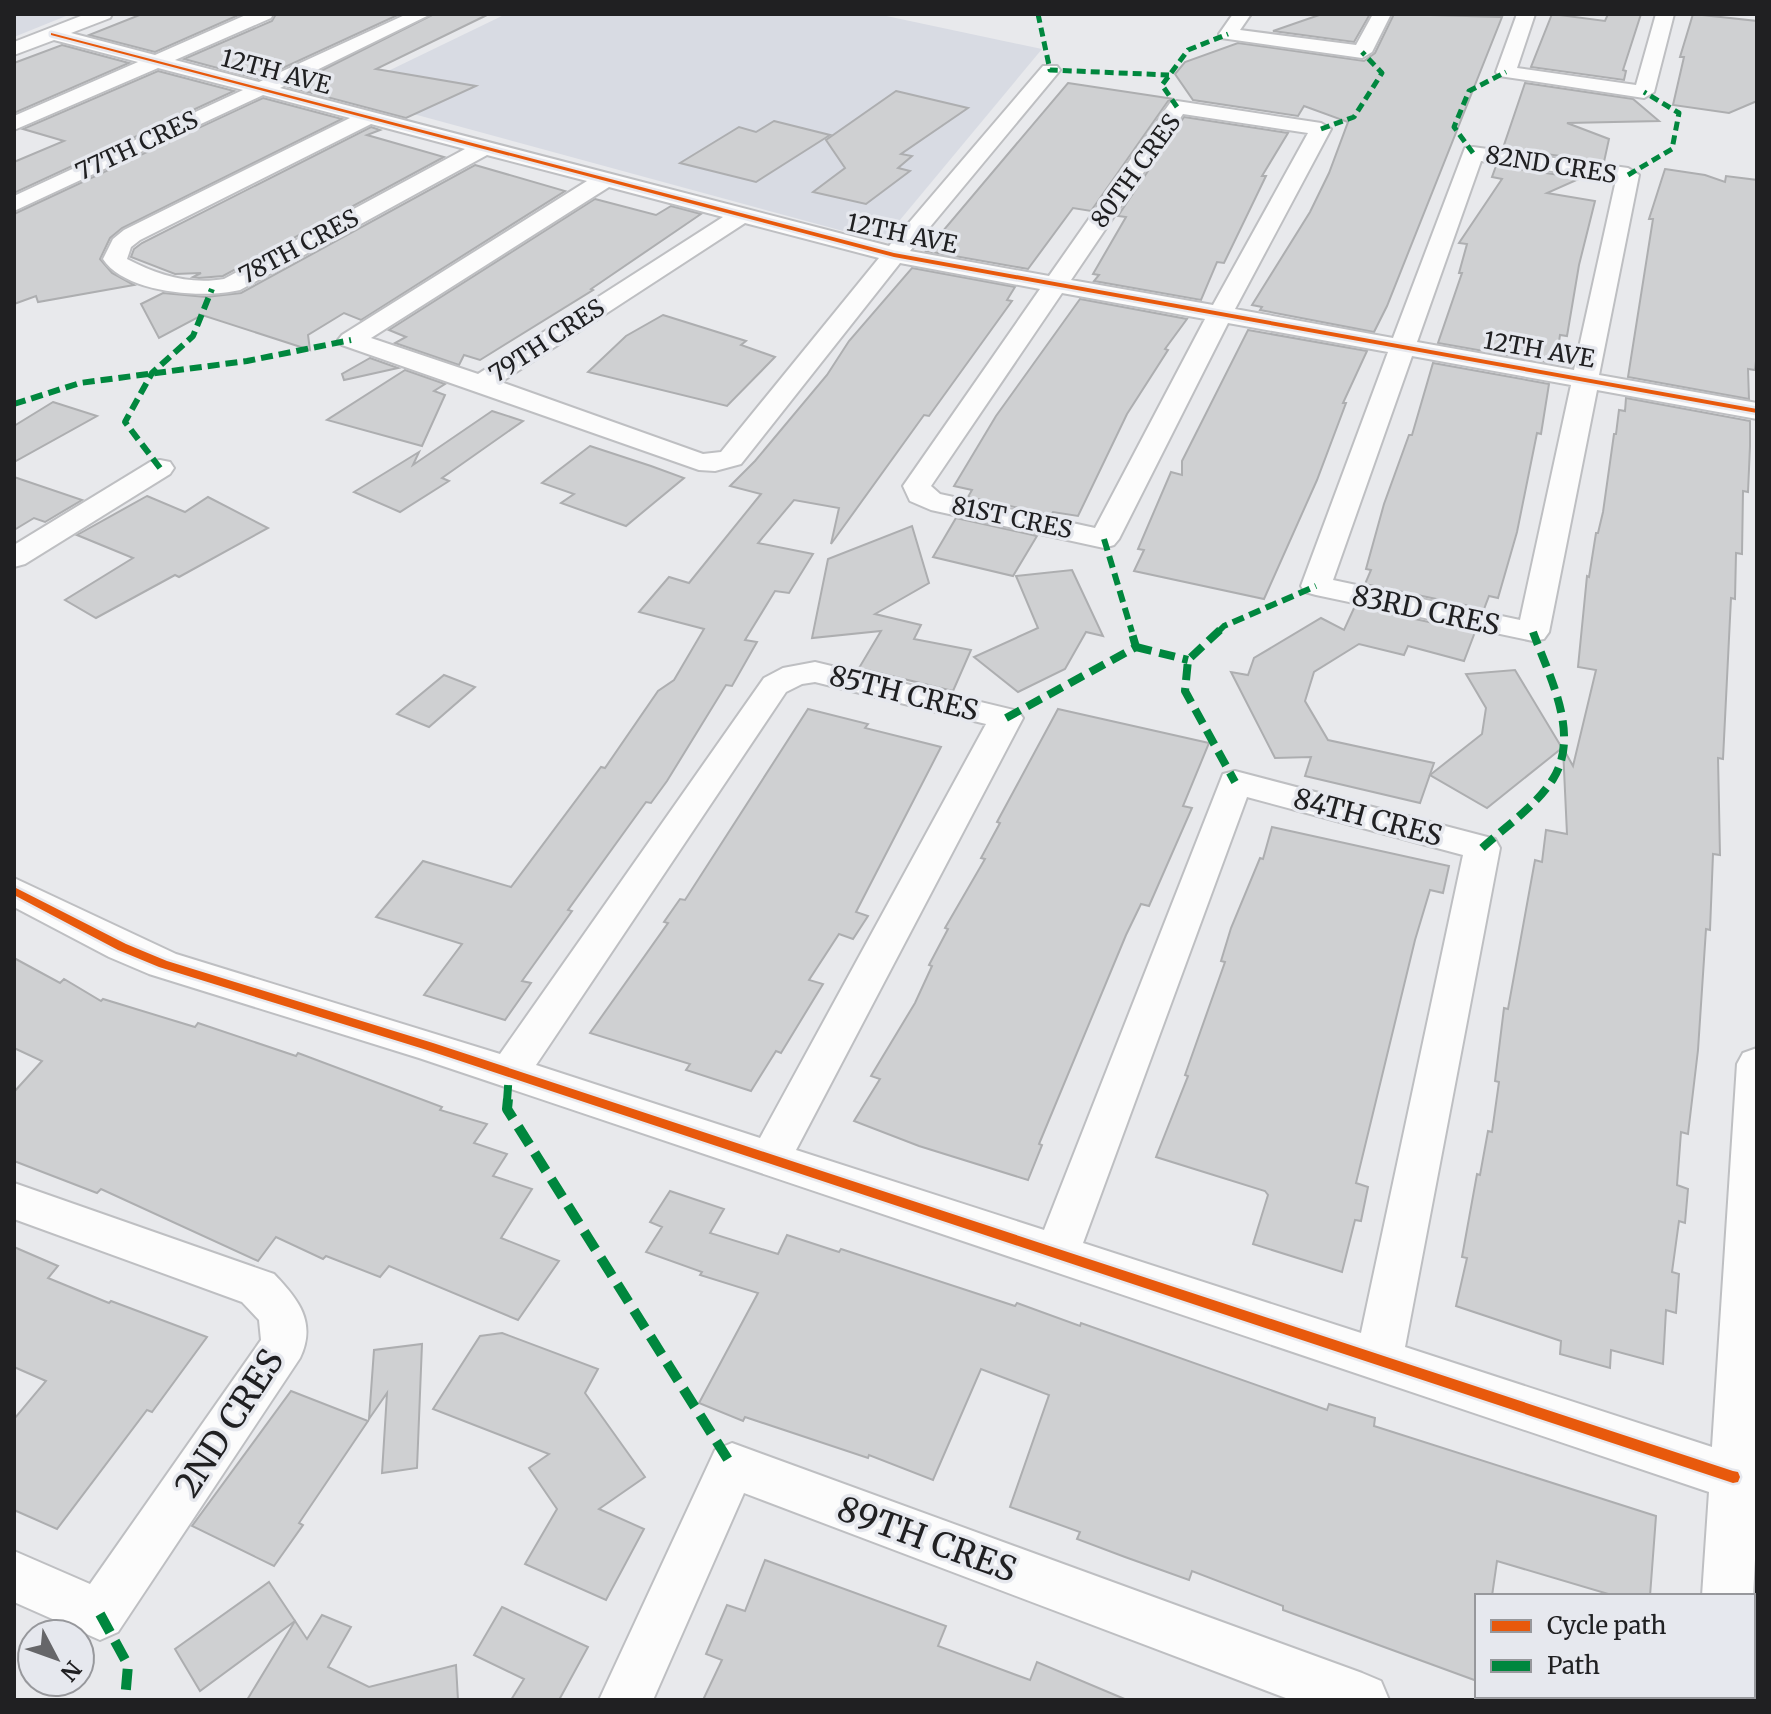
<svg xmlns="http://www.w3.org/2000/svg" width="1771" height="1714" font-family="Merriweather,serif">
<style>
.built{fill:#d8dbe3}
.building{fill:#cfd0d2;stroke:#adaeb0;stroke-width:2}
.lines{fill:none;stroke-linecap:round;stroke-linejoin:round}
.street-casing{stroke:#bebfc2;stroke-width:4}
.street{fill:#fcfcfc;fill-rule:evenodd}
.quiet-far3{stroke:#00873e;stroke-width:5;stroke-dasharray:9 5;stroke-linecap:butt}
.quiet-far2{stroke:#00873e;stroke-width:6;stroke-dasharray:12 6;stroke-linecap:butt}
.quiet-far1{stroke:#00873e;stroke-width:8;stroke-dasharray:16 8;stroke-linecap:butt}
.quiet{stroke:#00873e;stroke-width:10;stroke-dasharray:21 10;stroke-linecap:butt}
.cycleway-casing{stroke:#e6e8ee;stroke-width:5}
.cycleway{fill:#e8590c;fill-rule:evenodd}
.labels{text-anchor:middle;stroke-width:7;stroke-linejoin:round;paint-order:stroke}
.far-street-label{font-size:24px;fill:#202022;stroke:#e6e8ee}
.street-label{font-size:28px;fill:#202022;stroke:#e6e8ee}
.near-street-label{font-size:34px;fill:#202022;stroke:#e6e8ee}
</style>
<rect width="100%" height="100%" fill="#e8e9ec"/>
<g class="built">
<path d="M14 14H71L14 37Z"/>
<path d="M506 14H877L1042 49 885 238 843 231 351 97 353 88Z"/>
</g>
<g class="building">
<path d="M142 14H241L155 52 89 35Z"/>
<path d="M276 14H400L259 79 184 59 272 21Z"/>
<path d="M434 14H489L376 69 476 86 406 118 289 87Z"/>
<path d="M1322 14H1370L1354 42 1273 31Z"/>
<path d="M1394 14 1502 17 1387 306 1374 332 1260 310 1262 307 1252 305 1310 212 1329 173 1348 122 1304 106 1298 116 1193 100 1175 74 1185 62 1238 43 1364 61 1375 53Z"/>
<path d="M1552 14 1605 21 1608 14H1641L1623 70 1626 71 1624 80 1531 67Z"/>
<path d="M1693 14 1757 21V101L1729 113 1673 105 1684 57H1680Z"/>
<path d="M62 45 129 63 14 113V63Z"/>
<path d="M158 71 234 91 14 193V162L64 141 23 129Z"/>
<path d="M1068 83 1174 99 1168 101 1091 211 1073 208 1028 269 926 251Z"/>
<path d="M1525 83 1633 99 1659 121 1567 123 1609 139 1604 162 1503 148Z"/>
<path d="M896 91 968 108 901 154 912 156 898 168 910 171 866 204 813 192 845 168 826 140Z"/>
<path d="M263 98 342 119 122 228 110 238 100 259 112 273 134 285 38 302 36 296 14 304V214Z"/>
<path d="M1184 117 1288 133 1262 176H1266L1224 263 1217 262 1201 300 1094 281 1099 275 1093 274 1126 217 1118 216Z"/>
<path d="M774 121 830 135 756 182 680 163 739 127 756 132Z"/>
<path d="M371 127 380 130 367 135 444 157 223 276 199 278 193 277 201 273 175 274 131 257 134 249 142 243Z"/>
<path d="M475 165 565 191 361 320 344 313 308 335 310 350 202 315 159 338 141 304 163 293 206 297 241 293Z"/>
<path d="M1496 166 1581 178 1547 193 1595 201 1579 265 1567 336 1560 335 1557 356 1554 355 1552 363 1438 343 1462 273H1459L1467 244 1459 243 1502 179 1492 177Z"/>
<path d="M1665 169 1705 175 1725 182 1726 176 1757 180V352L1755 370 1748 369 1749 399 1628 377 1653 219H1649Z"/>
<path d="M595 199 656 215 671 206 701 214 591 289 593 290 480 360 464 355 459 365 395 343 406 337 389 330Z"/>
<path d="M912 268 1015 287 1007 300 1012 301 929 416 924 415 831 544 839 508 794 500 758 543 813 554 789 593 775 591 745 640 757 642 732 686 726 685 667 781 651 803 646 802 568 910 572 911 522 981 531 983 505 1020 424 995 462 944 376 917 423 861 511 887 601 767 605 768 658 691 674 680 704 629 639 612 669 577 689 583 761 494 730 486 755 461 827 375 849 341Z"/>
<path d="M1080 299 1187 319 1165 349 1168 350 1127 414 1078 516 1053 512 1051 515 968 497 972 490 954 486 996 416Z"/>
<path d="M663 315 746 341 741 345 775 357 727 406 588 372 626 336Z"/>
<path d="M1248 330 1367 351 1343 403H1346L1317 480 1264 599 1134 571 1144 550 1138 549 1171 472 1182 475V461Z"/>
<path d="M370 358 398 368 344 380 342 374Z"/>
<path d="M1433 363 1549 384 1541 434 1537 433 1517 532 1498 598 1489 596 1484 609 1365 584 1371 570 1366 569 1384 504 1409 435H1412Z"/>
<path d="M405 370 445 384 434 391 445 395 422 446 327 420Z"/>
<path d="M1626 398 1750 421V446L1748 492 1743 491 1742 554 1736 553 1735 599 1731 598 1723 759 1718 758 1720 855 1713 854 1710 930 1706 929 1698 1050 1688 1134 1681 1132 1677 1185 1688 1189 1685 1223 1679 1221 1672 1272 1679 1274 1676 1313 1666 1310 1663 1364 1611 1350 1610 1368 1560 1354 1561 1341 1456 1306 1467 1258 1462 1257 1477 1174 1480 1175 1488 1131 1492 1132 1499 1082 1495 1081 1504 1008 1508 1009 1535 860 1542 862 1546 830 1567 834 1563 748 1573 766 1596 670 1578 667 1587 576 1589 577 1596 533H1598L1603 512 1614 434H1616L1619 410 1625 411Z"/>
<path d="M53 402 97 416 14 462V426Z"/>
<path d="M492 411 523 421 442 478 449 481 400 512 354 492 419 452 413 465Z"/>
<path d="M590 446 651 466 684 478 626 526 561 503 574 494 542 483Z"/>
<path d="M14 477 82 500 45 522 34 518 14 530Z"/>
<path d="M147 496 185 512 208 497 268 528 179 577 175 575 96 618 65 600 133 558 77 535Z"/>
<path d="M956 518 1037 536 1013 576 933 557Z"/>
<path d="M912 526 929 583 875 614 921 625 914 639 971 650 953 691 859 668 881 631 812 638 828 559Z"/>
<path d="M1072 570 1103 636 1086 632 1065 669 1018 692 974 657 1038 628 1016 576Z"/>
<path d="M1355 606 1475 632 1464 661 1408 646 1404 655 1359 644 1314 672 1305 701 1328 740 1434 763 1420 803 1305 776 1311 757 1275 758 1231 672 1248 675 1254 658 1321 618 1344 630Z"/>
<path d="M1515 670 1562 748 1487 808 1430 775 1482 734 1486 708 1466 674Z"/>
<path d="M444 675 475 687 429 727 397 714Z"/>
<path d="M808 709 868 724 865 728 941 747 856 912 868 916 853 939 839 934 809 980 823 984 781 1053 776 1051 751 1091 686 1070 690 1064 590 1033 668 923 664 922 680 899 685 900Z"/>
<path d="M1058 709 1209 743 1183 806 1192 808 1149 906 1141 904 1126 935 1039 1144 1042 1145 1028 1180 919 1146 854 1121 880 1079 871 1076 915 1003 932 966 929 965 948 929 945 928 985 859 981 858 1000 823 997 822Z"/>
<path d="M1272 827 1449 866 1443 893 1430 890 1415 940 1356 1183 1368 1187 1361 1221 1355 1220 1342 1272 1253 1244 1268 1195 1265 1191 1156 1157 1188 1076 1185 1075 1225 962 1221 961 1231 928 1260 858 1263 859Z"/>
<path d="M14 958 60 983 64 979 101 1001 103 999 195 1027 198 1023 296 1056 298 1053 442 1107 440 1110 487 1124 474 1143 507 1154 493 1176 532 1189 501 1238 559 1261 518 1320 389 1266 380 1277 326 1256 323 1259 276 1237 258 1261 101 1189 97 1193 14 1161V1092L42 1061 14 1048Z"/>
<path d="M670 1191 724 1209 710 1233 778 1254 787 1235 839 1252 841 1249 1015 1306 1017 1303 1080 1326 1081 1323 1327 1410 1329 1404 1375 1418 1374 1426 1656 1516 1650 1596H1615L1497 1561 1492 1596H1477V1681L1283 1610V1606L1192 1571 1189 1580 1125 1557 1077 1539 1080 1532 1010 1507 1049 1395 981 1369 933 1480 869 1455 868 1458 745 1417 743 1421 699 1403 758 1293 700 1275 702 1272 646 1252 662 1227 650 1222Z"/>
<path d="M14 1247 58 1266 48 1278 109 1303 111 1301 207 1337 152 1412 147 1410 57 1529 14 1510V1419L46 1381 14 1367Z"/>
<path d="M502 1333 598 1369 585 1393 645 1477 599 1509 644 1529 606 1600 525 1564 557 1509 529 1468 549 1454 433 1409 480 1336Z"/>
<path d="M422 1344 417 1468 382 1473 387 1393 369 1419 374 1350Z"/>
<path d="M291 1391 368 1421 299 1523 303 1525 274 1566 192 1526Z"/>
<path d="M765 1560 946 1626 938 1646 1030 1680 1037 1662 1127 1700H703L722 1660 706 1654 727 1605 745 1611Z"/>
<path d="M269 1582 295 1621 200 1691 175 1649Z"/>
<path d="M502 1607 588 1647 559 1700H511L524 1679 474 1655Z"/>
<path d="M322 1615 351 1627 328 1667 369 1687 456 1665 458 1700H247L295 1621 307 1639Z"/>
</g>
<g class="lines">
<g class="street-casing">
<g id="street">
<path d="M86 14H112L110 18 71 33 155 55 248 14H273L271 18 175 60 259 82 407 14H431L280 88 889 246 1043 66H1057L1060 70 1057 74 910 251 1049 276 1170 103 1177 101 1321 123 1331 129 1235 309 1393 338 1465 148 1473 147 1628 168 1639 175 1599 375 1757 403V419L1597 390 1549 632 1544 639 1533 641 1316 595 1305 592 1301 586 1388 352 1228 323 1119 539 1114 545 1104 548 931 510 910 501 903 486 1040 289 900 263 741 464 715 471 699 470 342 345 338 340 342 335 587 181 487 155 240 290C203 299 125 293 103 259L113 239 124 230 350 118 263 95 14 211V196L243 90 158 68 14 130V116L138 62 54 40 14 55V42ZM1183 114 1308 133 1213 305 1071 280ZM371 124 465 149 224 279C190 285 157 275 127 259L131 247 140 240ZM1481 161 1616 180 1574 370 1417 342ZM609 187 723 217 478 374 371 338ZM745 223 879 258 721 452 703 454 501 382ZM1062 293 1205 319 1095 528 940 494 931 486ZM1412 356 1571 385 1520 620 1333 580Z"/>
<path d="M1233 14H1251L1240 30 1356 45 1373 14H1391L1372 52 1362 58 1221 38 1219 34Z"/>
<path d="M1517 14H1535L1517 68 1636 85 1656 14H1674L1654 92 1644 98 1499 76 1496 72Z"/>
<path d="M160 460 170 462 174 468 170 474 25 564 14 567V545L150 462Z"/>
<path d="M815 662 1018 711 1023 718 796 1150 1044 1230 1223 774 1235 771 1495 839 1500 848 1405 1347 1712 1447 1737 1064 1743 1053 1757 1048V1520L1753 1598 1702 1596 1709 1492 419 1058 149 974 109 957 14 907V878L176 954 500 1054 764 678 783 668ZM815 682 986 724 760 1138 536 1065 786 692 802 684ZM1247 797 1463 855 1361 1333 1083 1243Z"/>
<path d="M14 1183 274 1274C298 1299 317 1322 300 1358L118 1632 100 1640 14 1602V1551L90 1584 261 1340 259 1320 242 1302 14 1219Z"/>
<path d="M732 1443 1362 1673 1381 1681 1389 1700H1291L744 1493 653 1700H599L715 1450Z"/>
<rect x="1697" y="1696" width="54" height="4"/>
</g>
</g>
<use href="#street" class="street"/>
<g class="quiet-far3">
<path d="M1038 14 1050 70 1169 75"/>
<path d="M1177 107 1162 85 1188 50 1228 34"/>
<path d="M1321 129 1354 117 1382 73 1362 52"/>
<path d="M1473 153 1454 127 1469 91 1506 72"/>
<path d="M1628 175 1672 149 1679 113 1644 92"/>
</g>
<g class="quiet-far2">
<path d="M14 404 80 383 247 361 351 340"/>
<path d="M160 468 125 422 152 373 193 336 212 289"/>
<path d="M1104 539 1132 632"/>
<path d="M1218 632 1224 626 1316 586"/>
</g>
<g class="quiet-far1">
<path d="M1220 630 1188 660 1185 691 1235 782"/>
<path d="M1136 647 1188 660"/>
<path d="M1006 718 1136 647 1131 630"/>
<path d="M1482 848C1505 827 1536 806 1553 779 1581 734 1549 676 1533 632"/>
<path d="M507 1101 509 1073"/>
</g>
<g class="quiet">
<path d="M508 1099 507 1109 732 1466"/>
<path d="M100 1614 128 1665 125 1700"/>
</g>
<g class="cycleway-casing">
<g id="cycleway">
<path d="M51 33 894 253 1757 409V413L894 257 51 35Z"/>
<path d="M14 887 126 944 167 961 433 1043 1733 1471 1738 1472 1740 1477 1738 1482 1733 1483 427 1050 159 967 118 950 14 895Z"/>
</g>
</g>
<use href="#cycleway" class="cycleway"/>
</g>
<g class="labels">
<g class="far-street-label">
<text transform="translate(276 72) rotate(15)" y="8">12TH AVE</text>
<text transform="translate(137 146) rotate(-25)" y="8">77TH CRES</text>
<text transform="translate(1551 165) rotate(9)" y="8">82ND CRES</text>
<text transform="translate(1136 171) rotate(-54)" y="8">80TH CRES</text>
<text transform="translate(902 234) rotate(12)" y="8">12TH AVE</text>
<text transform="translate(299 247) rotate(-28)" y="8">78TH CRES</text>
<text transform="translate(547 341) rotate(-33)" y="8">79TH CRES</text>
<text transform="translate(1539 350) rotate(10)" y="8">12TH AVE</text>
<text transform="translate(1012 518) rotate(12)" y="8">81ST CRES</text>
</g>
<g class="street-label">
<text transform="translate(1426 610) rotate(12)" y="10">83RD CRES</text>
<text transform="translate(904 693) rotate(14)" y="10">85TH CRES</text>
<text transform="translate(1368 817) rotate(15)" y="10">84TH CRES</text>
</g>
<g class="near-street-label">
<text transform="translate(229 1423) rotate(-57)" y="12">2ND CRES</text>
<text transform="translate(927 1539) rotate(20)" y="12">89TH CRES</text>
</g>
</g>
<rect width="1771" height="1714" fill="none" stroke="#202022" stroke-width="32"/>
<rect x="1475" y="1594" width="280" height="104" fill="#e6e8ee" stroke="#97989c" stroke-width="2"/>
<rect x="1491" y="1620" width="40" height="12" fill="#e8590c" stroke="#97989c" stroke-width="2"/>
<text x="1547" y="1634" font-size="24" fill="#202022">Cycle path</text>
<rect x="1491" y="1660" width="40" height="12" fill="#00873e" stroke="#97989c" stroke-width="2"/>
<text x="1547" y="1674" font-size="24" fill="#202022">Path</text>
<g transform="translate(56 1658) rotate(131)"><circle r="38" fill="#e6e8ee" stroke="#97989c" stroke-width="2"/>
<path d="M0-6L14 30L0 20L-14 30Z" fill="#666669"/>
<text y="-12" font-size="22" font-weight="bold" text-anchor="middle" fill="#202022">N</text>
</g>
</svg>
